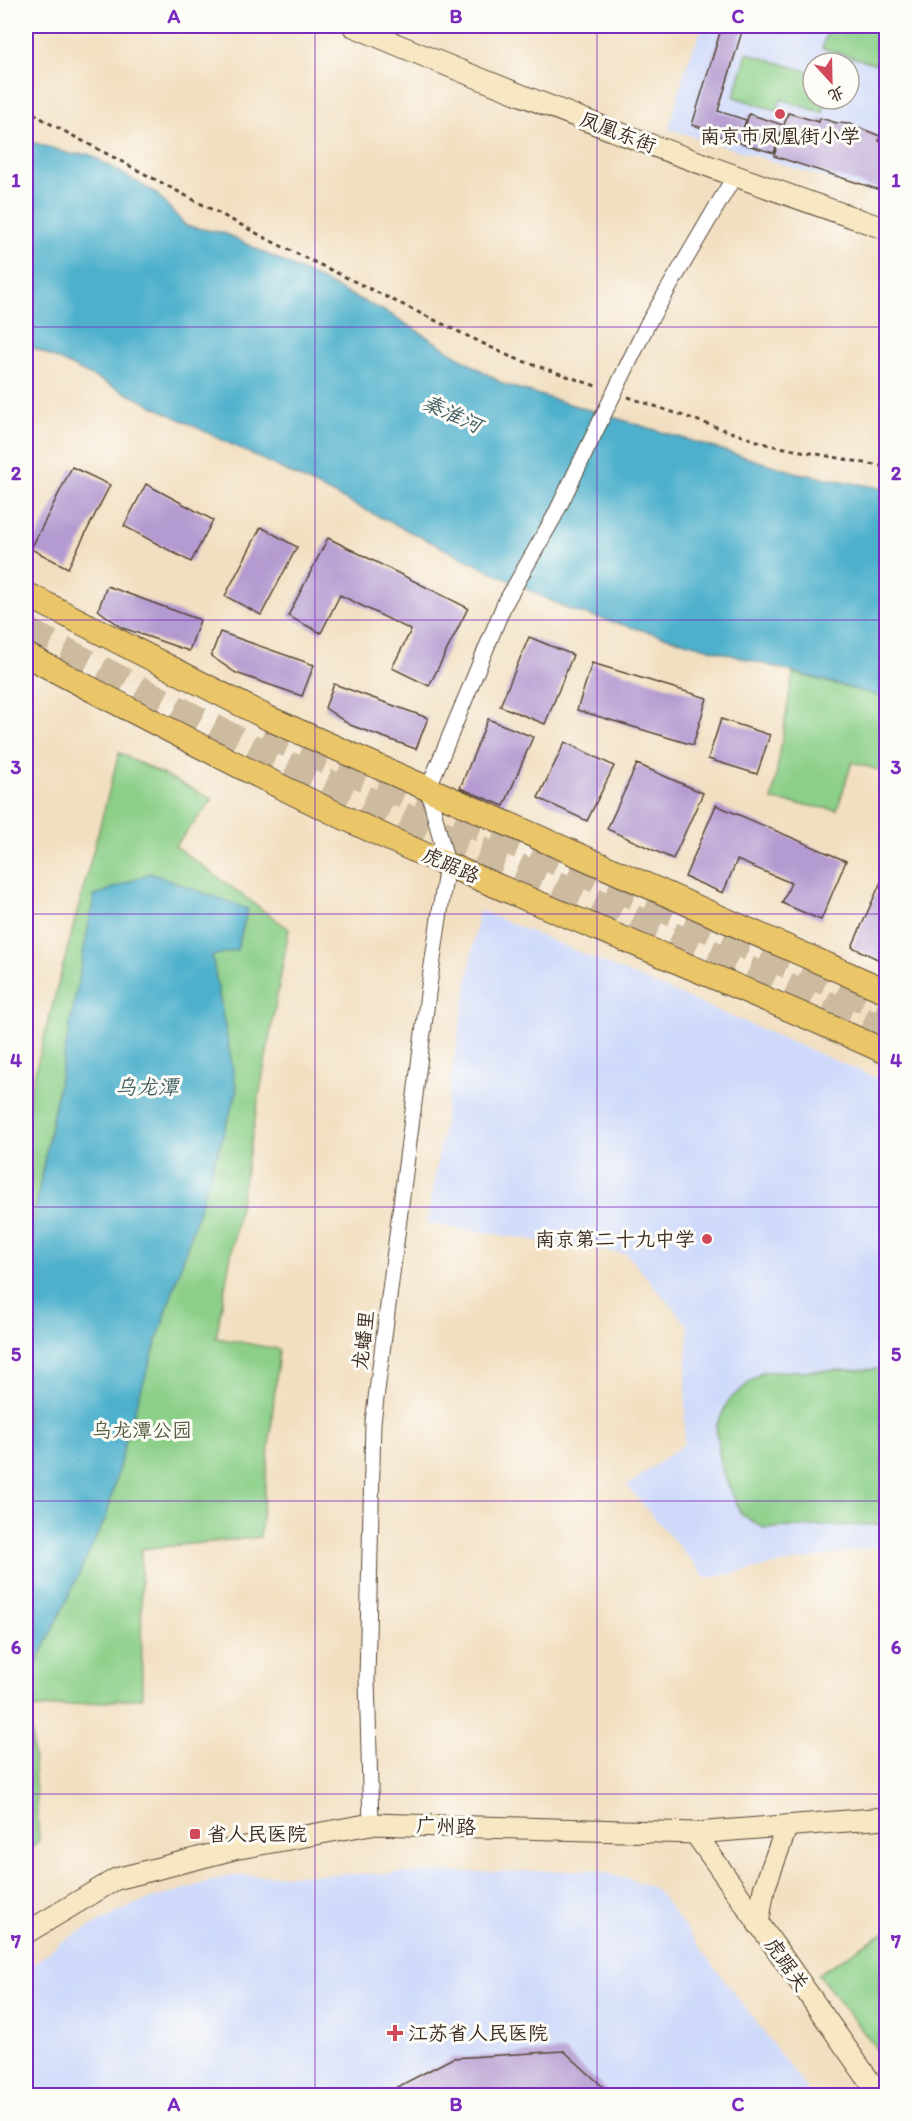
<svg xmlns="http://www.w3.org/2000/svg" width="912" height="2121" font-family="Itim,'LXGW WenKai TC',sans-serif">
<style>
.built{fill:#cfdafa;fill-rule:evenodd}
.green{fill:#8bcf88;stroke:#637c53;stroke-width:1.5}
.water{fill:#4db0cc;stroke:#446d75;stroke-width:1.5}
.building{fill:#b39ad0}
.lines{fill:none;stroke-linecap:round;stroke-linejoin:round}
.highway-tunnel{stroke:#cdbba0;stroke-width:28;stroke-dasharray:28 14;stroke-linecap:butt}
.street-casing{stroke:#564536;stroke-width:17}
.secondary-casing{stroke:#564536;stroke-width:23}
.primary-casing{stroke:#564536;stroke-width:26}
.path{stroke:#564536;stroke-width:3;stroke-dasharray:4.5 4.5;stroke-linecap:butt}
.street{stroke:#fff;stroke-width:15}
.secondary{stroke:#f7e8c3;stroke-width:21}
.primary{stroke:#eac669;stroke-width:24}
.street-bridge-casing{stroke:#564536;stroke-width:17;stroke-linecap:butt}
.street-bridge{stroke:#fff;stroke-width:15}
.grid{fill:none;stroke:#7b2cbf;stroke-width:1.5;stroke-opacity:0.55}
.poi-dot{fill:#d1495b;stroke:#fdfcf7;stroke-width:2}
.labels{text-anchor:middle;stroke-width:6;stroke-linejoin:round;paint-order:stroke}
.street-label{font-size:20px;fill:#3b2a1e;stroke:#fdfcf7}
.poi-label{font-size:20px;fill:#3b2a1e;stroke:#fdfcf7;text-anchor:start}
.park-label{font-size:20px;fill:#535c3e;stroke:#fdfcf7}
.water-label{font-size:21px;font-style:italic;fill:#426064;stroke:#fdfcf7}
.neatline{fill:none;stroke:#7b2cbf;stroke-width:2}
.grid-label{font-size:20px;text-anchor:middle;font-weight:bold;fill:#7b2cbf}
</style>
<rect width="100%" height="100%" fill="#fdfcf7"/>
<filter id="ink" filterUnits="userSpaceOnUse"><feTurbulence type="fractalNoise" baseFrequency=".0167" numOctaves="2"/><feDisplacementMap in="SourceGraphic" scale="12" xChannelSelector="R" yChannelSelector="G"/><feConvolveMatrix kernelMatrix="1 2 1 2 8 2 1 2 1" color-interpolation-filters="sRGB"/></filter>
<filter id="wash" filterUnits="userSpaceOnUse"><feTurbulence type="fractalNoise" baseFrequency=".008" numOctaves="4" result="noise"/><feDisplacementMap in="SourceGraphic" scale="24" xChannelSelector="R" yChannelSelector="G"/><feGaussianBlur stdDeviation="1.35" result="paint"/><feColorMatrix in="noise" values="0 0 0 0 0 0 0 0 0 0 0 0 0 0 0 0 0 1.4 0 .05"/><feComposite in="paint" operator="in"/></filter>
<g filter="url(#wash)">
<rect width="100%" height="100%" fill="#f2dfc1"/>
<g class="built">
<path d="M703 26H758L773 29 775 26H886V197L669 129 685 69ZM813 63H849V99H813Z"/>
<path d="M479 910 886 1082V1545L706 1578 627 1486 684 1444 688 1326 627 1254 427 1224Z"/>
<path d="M594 1870 627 1878 656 1889 811 2095 26 2096V1970L62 1941 135 1904 229 1876Z"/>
</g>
<g class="green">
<path d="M829 26H886V67L822 48Z"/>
<path d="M747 53 813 73V99H827L823 113 781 99 778 111 734 97Z"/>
<path d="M793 673 886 698V772L852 762 837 810 772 800Z"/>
<path d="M119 753 213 799 175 846 289 929 216 1338 279 1349 260 1537 141 1549 142 1698 30 1709 39 1840 26 1854V1106Z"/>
<path d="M886 1369V1524L764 1528 741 1514 721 1467 716 1426 729 1400 762 1372Z"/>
<path d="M886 1931V2061L818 1974Z"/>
</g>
<g class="water">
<path d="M26 138 29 141 70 154H89L156 193 186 226 224 233 390 314 503 384 798 473 886 489V698L570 610 26 344Z"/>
<path d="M150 873 248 909 237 950 212 956 237 1092 128 1431 107 1515 26 1686V1258L94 896Z"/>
</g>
<g id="blocks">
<g class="building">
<path d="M722 26 743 28 718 111 746 120 738 142 717 135 714 138 708 135 710 130 692 125Z"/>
<path d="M788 113 819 122 820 118 837 123 850 124 880 136 879 141 886 143V192L774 156Z"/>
<path d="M749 114 783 125 774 153 740 143Z"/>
<path d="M72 467 110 485 68 568 31 549Z"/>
<path d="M146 484 213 520 191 562 124 526Z"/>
<path d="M261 527 297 547 261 615 225 596Z"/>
<path d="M328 538 468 608 429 686 392 668 411 630 340 595 321 633 288 616Z"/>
<path d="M107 586 200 620 189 651 123 628 98 610Z"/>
<path d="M220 632 314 665 302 696 236 673 211 656Z"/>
<path d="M529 637 573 655 545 724 500 706Z"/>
<path d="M592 663 707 698 693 745 577 710Z"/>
<path d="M334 684 428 718 416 749 350 725 325 708Z"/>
<path d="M488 719 533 737 504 806 460 788Z"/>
<path d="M721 719 770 735 757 774 708 759Z"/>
<path d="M565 742 614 766 587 821 538 798Z"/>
<path d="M637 764 703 793 673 859 607 829Z"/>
<path d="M716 805 846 861 821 920 782 903 791 883 737 860 723 893 685 877Z"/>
<path d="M884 875 886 876V963L852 947Z"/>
<path d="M564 2051 613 2096H380L453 2058Z"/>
</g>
</g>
</g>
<g filter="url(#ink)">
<use href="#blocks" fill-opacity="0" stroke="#564536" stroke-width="1.5"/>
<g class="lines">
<g class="highway-tunnel">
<path d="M26 631 272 758 886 1031"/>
<path d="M263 733 651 903 886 1009"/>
</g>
<g class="street-casing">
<g id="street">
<path d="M647 325 734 177"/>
<path d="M371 1824 367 1679 373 1422 429 986 447 864 428 789 504 605"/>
</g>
</g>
<g class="secondary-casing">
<g id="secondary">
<path d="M353 26C528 101 706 167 886 229"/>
<path d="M695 1833 880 2096"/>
<path d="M758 1924 764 1889 787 1826"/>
<path d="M26 1933 116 1879 234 1849 371 1824 695 1833 886 1818"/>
</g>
</g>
<g class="primary-casing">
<g id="primary">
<path d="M26 594 268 718 886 991"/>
<path d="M26 655C165 728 304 802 448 865 594 928 742 986 886 1052"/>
</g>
</g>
<g class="path">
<path d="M26 108 47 122 275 243 511 357 599 387"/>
<path d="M628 397 769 445 886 467"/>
<path d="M26 1644H31"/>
</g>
<use href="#street" class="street"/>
<use href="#secondary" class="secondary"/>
<use href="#primary" class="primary"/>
<g class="street-bridge-casing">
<path id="street-bridge" d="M504 605 554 517 647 325"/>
</g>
<use href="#street-bridge" class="street-bridge"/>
</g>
</g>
<path class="grid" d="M315 26V2096M597 26V2096M26 327H886M26 620H886M26 914H886M26 1207H886M26 1501H886M26 1794H886"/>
<g class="poi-dot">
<circle cx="780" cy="114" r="6"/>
<circle cx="707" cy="1239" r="6"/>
<rect x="189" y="1828" width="12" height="12" rx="3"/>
<path d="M392 2024h6v6h6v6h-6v6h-6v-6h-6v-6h6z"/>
</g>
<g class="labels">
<g class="street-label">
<text transform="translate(618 132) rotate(21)" y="7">凤凰东街</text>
<text transform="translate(451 865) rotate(24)" y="7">虎踞路</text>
<text transform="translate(363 1340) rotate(-83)" y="7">龙蟠里</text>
<text transform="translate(446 1826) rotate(2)" y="7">广州路</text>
<text transform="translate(787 1964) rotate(55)" y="7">虎踞关</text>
</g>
<g class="poi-label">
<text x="780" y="143" text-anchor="middle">南京市凤凰街小学</text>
<text x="695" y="1246" text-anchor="end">南京第二十九中学</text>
<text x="207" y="1841">省人民医院</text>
<text x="408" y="2040">江苏省人民医院</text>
</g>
<g class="park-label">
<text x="142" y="1437">乌龙潭公园</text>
</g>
<g class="water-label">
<text transform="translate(452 414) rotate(24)" y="7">秦淮河</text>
<text x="147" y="1094">乌龙潭</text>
</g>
</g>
<rect width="912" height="2121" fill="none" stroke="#fdfcf7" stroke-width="66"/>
<g transform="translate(831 81) rotate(158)"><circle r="28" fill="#fdfcf7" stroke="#afa8a0" stroke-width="1.5"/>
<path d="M0-4.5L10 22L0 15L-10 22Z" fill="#d1495b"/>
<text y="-9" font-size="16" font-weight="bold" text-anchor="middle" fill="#3b2a1e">北</text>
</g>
<rect x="33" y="33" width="846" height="2055" class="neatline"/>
<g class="grid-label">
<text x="174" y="23">A</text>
<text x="456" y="23">B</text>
<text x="738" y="23">C</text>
<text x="16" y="187">1</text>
<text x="896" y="187">1</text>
<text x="16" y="480">2</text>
<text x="896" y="480">2</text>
<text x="16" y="774">3</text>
<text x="896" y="774">3</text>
<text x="16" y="1067">4</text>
<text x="896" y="1067">4</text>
<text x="16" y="1361">5</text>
<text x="896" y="1361">5</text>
<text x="16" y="1654">6</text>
<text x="896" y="1654">6</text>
<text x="16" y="1948">7</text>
<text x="896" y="1948">7</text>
<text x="174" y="2111">A</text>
<text x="456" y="2111">B</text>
<text x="738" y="2111">C</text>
</g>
</svg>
